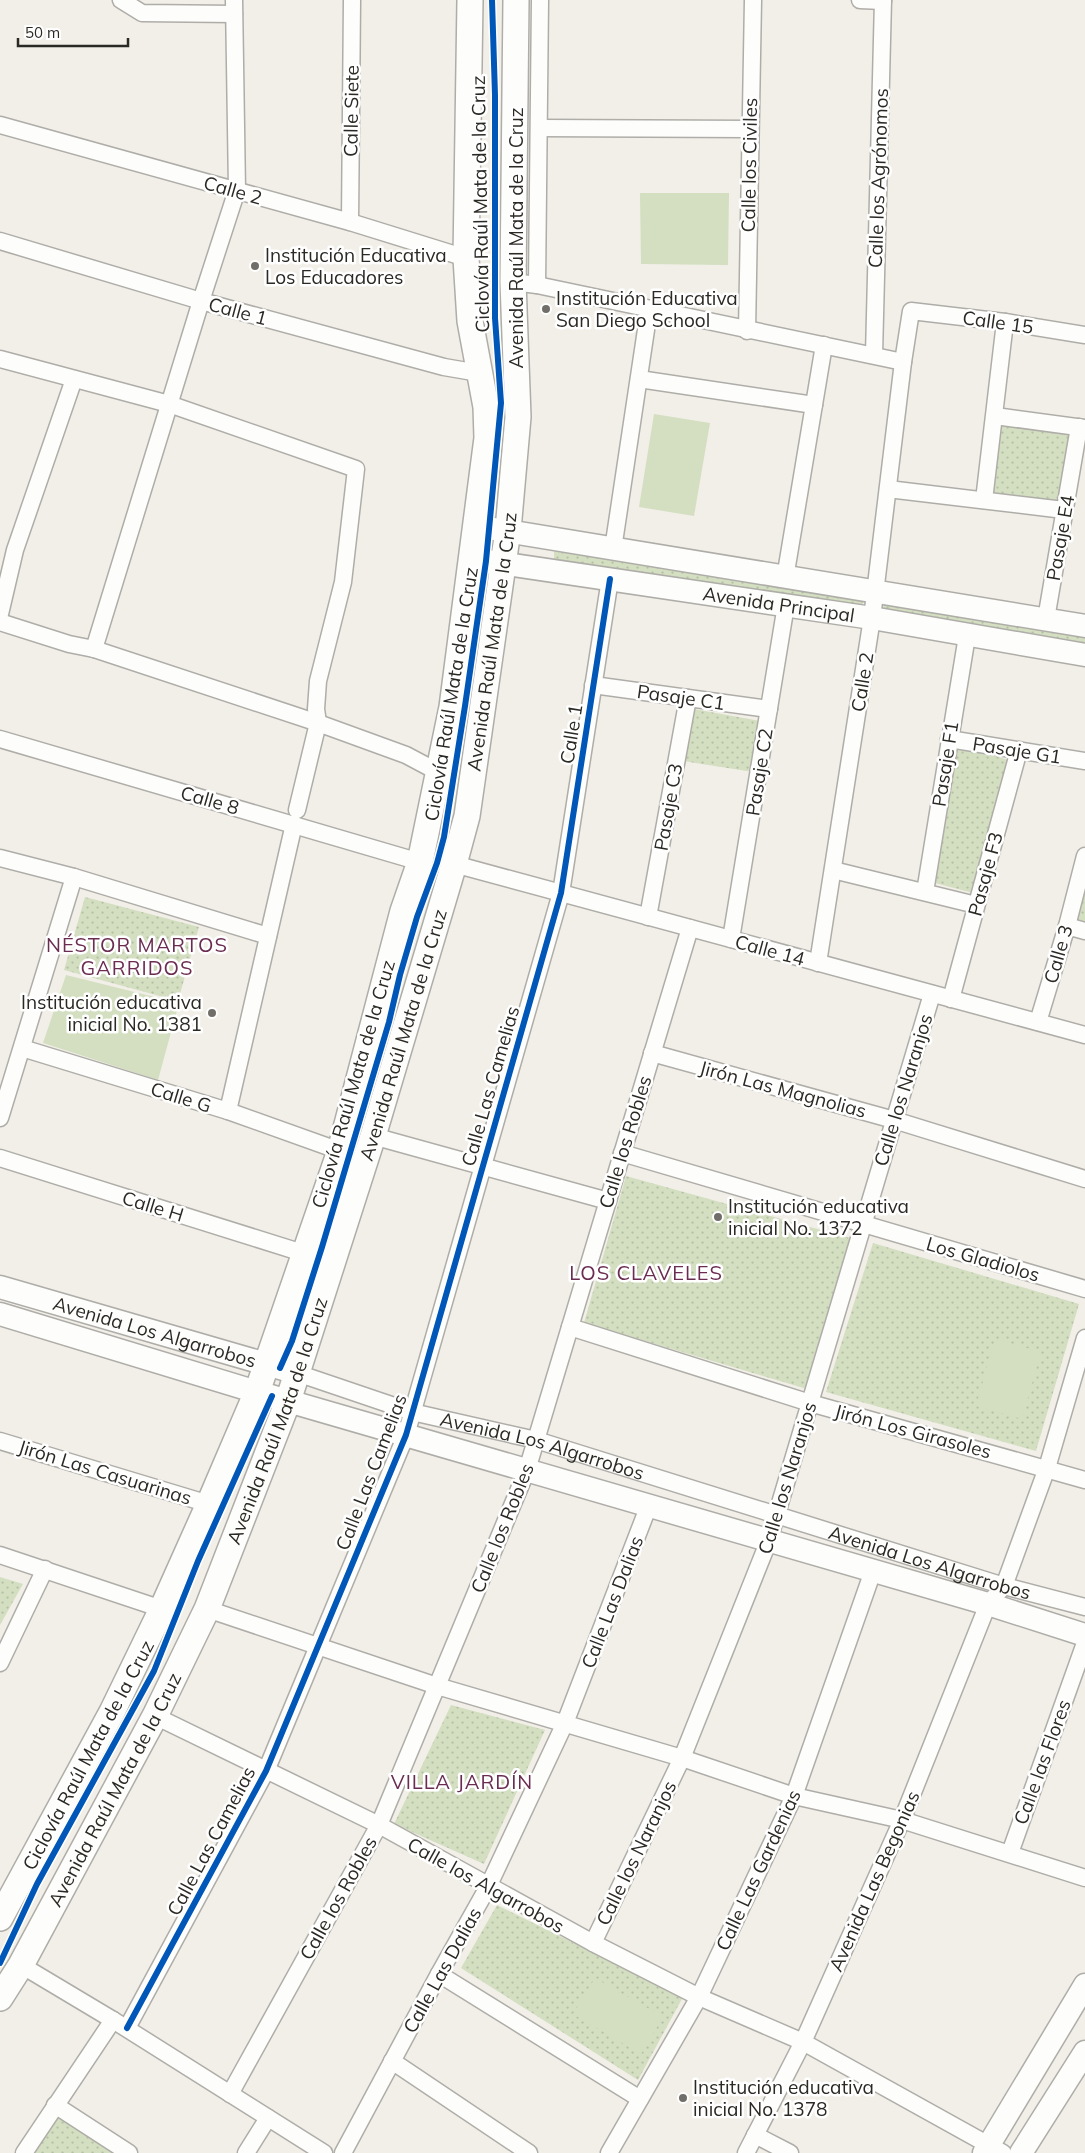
<svg xmlns="http://www.w3.org/2000/svg" width="1085" height="2153" font-family="Mulish,sans-serif">
<style>
.grass{fill:url(#grass-dots)}
.pitch{fill:#d3dfc0}
.lines{fill:none;stroke-linecap:round;stroke-linejoin:round}
.street-casing{stroke:#afada8;stroke-width:19}
.secondary-casing{stroke:#afada8;stroke-width:25}
.primary-casing{stroke:#afada8;stroke-width:28}
.street{stroke:#fdfdfc;stroke-width:16}
.secondary{stroke:#fdfdfc;stroke-width:22}
.primary{stroke:#fdfdfc;stroke-width:25}
.cycleway-casing{stroke:#fff;stroke-width:9}
.cycleway{stroke:#0057b8;stroke-width:6}
.poi-dot{fill:#716e69;stroke:#fff;stroke-width:2}
.labels{text-anchor:middle;stroke-width:5;stroke-linejoin:round;paint-order:stroke}
.street-label{font-size:19px;fill:#2b2924;stroke:#fff}
.poi-label{font-size:19px;fill:#2b2924;stroke:#fff;text-anchor:start}
.neighbourhood-label{font-size:20px;letter-spacing:1px;fill:#6a2c51;stroke:#fff}
</style>
<defs>
<pattern id="grass-dots" width="8" height="8" patternUnits="userSpaceOnUse" patternTransform="scale(1.25)"><rect width="8" height="8" fill="#d3dfc0"/><path d="M2 2h.1M6 6h.1" fill="none" stroke="#b5bfa5" stroke-width="1.8" stroke-linecap="round"/></pattern>
</defs>
<rect width="100%" height="100%" fill="#f2efe8"/>
<g class="grass">
<path d="M1002 425 1074 433 1060 504 992 495 990 493Z"/>
<path d="M556 550 863 600V602L860 609 554 561V552Z"/>
<path d="M884 600 1085 631V647L883 612Z"/>
<path d="M694 709 760 721 753 772 683 761 691 713Z"/>
<path d="M955 750 983 752 1008 760 973 893 935 883Z"/>
<path d="M1085 884V927L1075 922Z"/>
<path d="M85 897 199 927 178 1001 64 970Z"/>
<path d="M626 1176 850 1238 807 1389 584 1323Z"/>
<path d="M873 1243 1079 1304 1036 1451 826 1392Z"/>
<path d="M0 1577 23 1584 0 1625Z"/>
<path d="M451 1705 545 1730 484 1864 394 1824Z"/>
<path d="M497 1905 683 1997 638 2080 461 1968Z"/>
<path d="M58 2116 116 2153H34Z"/>
</g>
<g class="pitch">
<path d="M640 193H729L728 265 641 264Z"/>
<path d="M654 414 710 423 694 516 639 507Z"/>
<path d="M66 975 179 1003 158 1080 43 1043Z"/>
<path d="M995 1339 1041 1352 1022 1419 976 1406Z"/>
<path d="M595 1978 663 2017 641 2054 573 2014Z"/>
</g>
<g class="lines">
<g class="street-casing">
<g id="street">
<path d="M121 0 142 13 234 14"/>
<path d="M860 0 883 1"/>
<path d="M0 125 350 222 466 258"/>
<path d="M540 128 749 129"/>
<path d="M350 222 352 0"/>
<path d="M0 241 201 301 444 367 479 373"/>
<path d="M513 282 537 285 903 362"/>
<path d="M537 285 540 0"/>
<path d="M747 331 753 0"/>
<path d="M874 355 883 0"/>
<path d="M0 359 169 404 356 469 343 582 318 681 316 709 318 723 297 810"/>
<path d="M639 379 814 405"/>
<path d="M995 416 1085 428"/>
<path d="M888 489 1064 510"/>
<path d="M984 500 1005 322"/>
<path d="M613 549 649 310"/>
<path d="M785 578 824 345"/>
<path d="M0 614 15 550 74 379"/>
<path d="M1046 619 1079 427"/>
<path d="M0 622 69 644 94 649 318 723 406 755 438 772"/>
<path d="M94 649 201 301 237 190 234 0"/>
<path d="M593 685 769 709"/>
<path d="M0 739 420 862"/>
<path d="M949 739 1085 761"/>
<path d="M0 858 74 877 268 936"/>
<path d="M454 864 1085 1035"/>
<path d="M833 870 976 905"/>
<path d="M925 892 967 636"/>
<path d="M648 917 688 698"/>
<path d="M1067 926 1085 931"/>
<path d="M731 939 786 605"/>
<path d="M818 963 872 618 903 362 911 311 1005 322 1085 335"/>
<path d="M951 999 1019 750"/>
<path d="M1038 1022 1067 926 1085 856"/>
<path d="M22 1048 228 1111 340 1151"/>
<path d="M652 1053 894 1120 1085 1179"/>
<path d="M228 1111 294 824"/>
<path d="M0 1118 74 877"/>
<path d="M373 1136 608 1201"/>
<path d="M622 1153 1085 1289"/>
<path d="M0 1158 306 1254"/>
<path d="M570 1327 810 1403 1085 1480"/>
<path id="s1" d="M297 1373 412 1412 536 1440 1004 1586 1085 1607"/>
<path d="M0 1441 209 1504"/>
<path d="M0 1555 162 1609"/>
<path d="M207 1609 437 1686 682 1758 794 1796 902 1820 1085 1878"/>
<path d="M0 1663 45 1569"/>
<path d="M155 1716 379 1825 593 1943 699 1997 803 2042 1003 2153"/>
<path d="M1010 1853 1085 1643"/>
<path d="M593 1943 682 1758 769 1540 932 994"/>
<path d="M21 1965 113 2020 324 2153"/>
<path d="M439 1974 640 2099"/>
<path d="M127 2028 266 1771 406 1435 561 893 610 579"/>
<path d="M392 2061 529 2153"/>
<path d="M230 2094 379 1825 527 1470 690 928"/>
<path d="M55 2105 129 2153"/>
<path d="M755 2135 790 2153"/>
<path d="M24 2153 113 2020"/>
<path d="M246 2153 268 2118"/>
<path d="M343 2153 439 1974 488 1887 565 1723 649 1505"/>
<path d="M609 2153 699 1997 794 1796 873 1571"/>
<path d="M746 2153 803 2042 902 1820 988 1604 1004 1586 1047 1468 1085 1338"/>
</g>
</g>
<g class="secondary-casing">
<g id="secondary">
<path d="M476 526 1085 626"/>
<path id="s2" d="M472 560 486 561 872 618 1085 655"/>
<path id="s3" d="M0 1287 297 1373"/>
<path d="M0 1314 257 1392 988 1604 1085 1635"/>
<path d="M984 2153 1085 1985"/>
<path d="M1021 2153 1085 2052"/>
</g>
</g>
<g class="primary-casing">
<g id="primary">
<path d="M0 1918 112 1712 162 1609 209 1504 257 1392 340 1151 403 911 420 862 452 707 487 438 486 407 470 321 466 258 470 0"/>
<path id="s4" d="M0 1998 21 1965 155 1716 207 1609 288 1401 373 1136 454 864 467 816 508 530 518 417 513 282 516 0"/>
</g>
</g>
<use href="#street" class="street"/>
<use href="#secondary" class="secondary"/>
<use href="#primary" class="primary"/>
<g class="cycleway-casing">
<g id="cycleway">
<path d="M280 1368 292 1341 322 1247 389 1022 400 975 417 917 437 863 444 837 465 706 486 561 501 403 495 318V95L492 0"/>
<path d="M0 1963 37 1884 154 1671 198 1561 272 1396"/>
<path d="M127 2028 266 1771 406 1435 561 893 610 579"/>
</g>
</g>
<use href="#cycleway" class="cycleway"/>
</g>
<g class="poi-dot">
<circle cx="255" cy="266" r="5"/>
<circle cx="546" cy="309" r="5"/>
<circle cx="212" cy="1013" r="5"/>
<circle cx="718" cy="1217" r="5"/>
<circle cx="683" cy="2098" r="5"/>
</g>
<g class="labels">
<g class="street-label">
<text transform="translate(351 111) rotate(-89)" y="7">Calle Siete</text>
<text transform="translate(749 165) rotate(-89)" y="7">Calle los Civiles</text>
<text transform="translate(878 178) rotate(-88)" y="7">Calle los Agrónomos</text>
<text transform="translate(233 190) rotate(16)" y="7">Calle 2</text>
<text transform="translate(480 204) rotate(-91)" y="7">Ciclovía Raúl Mata de la Cruz</text>
<text transform="translate(516 238) rotate(-90)" y="7">Avenida Raúl Mata de la Cruz</text>
<text transform="translate(238 311) rotate(15)" y="7">Calle 1</text>
<text transform="translate(998 322) rotate(8)" y="7">Calle 15</text>
<text transform="translate(1060 538) rotate(-80)" y="7">Pasaje E4</text>
<text dy="7" stroke="none"><textPath href="#s2" startOffset="310">Avenida Principal</textPath></text>
<text dy="7" stroke="none"><textPath href="#s4" startOffset="1452">Avenida Raúl Mata de la Cruz</textPath></text>
<text transform="translate(862 682) rotate(-81)" y="7">Calle 2</text>
<text transform="translate(451 694) rotate(-81)" y="7">Ciclovía Raúl Mata de la Cruz</text>
<text transform="translate(681 697) rotate(8)" y="7">Pasaje C1</text>
<text transform="translate(571 734) rotate(-81)" y="7">Calle 1</text>
<text transform="translate(1017 750) rotate(9)" y="7">Pasaje G1</text>
<text transform="translate(945 764) rotate(-81)" y="7">Pasaje F1</text>
<text transform="translate(759 772) rotate(-81)" y="7">Pasaje C2</text>
<text transform="translate(210 800) rotate(16)" y="7">Calle 8</text>
<text transform="translate(668 807) rotate(-80)" y="7">Pasaje C3</text>
<text transform="translate(985 874) rotate(-75)" y="7">Pasaje F3</text>
<text transform="translate(770 950) rotate(15)" y="7">Calle 14</text>
<text transform="translate(1058 954) rotate(-74)" y="7">Calle 3</text>
<text dy="7" stroke="none"><textPath href="#s4" startOffset="1048">Avenida Raúl Mata de la Cruz</textPath></text>
<text transform="translate(353 1084) rotate(-74)" y="7">Ciclovía Raúl Mata de la Cruz</text>
<text transform="translate(490 1086) rotate(-74)" y="7">Calle Las Camelias</text>
<text transform="translate(783 1089) rotate(15)" y="7">Jirón Las Magnolias</text>
<text transform="translate(903 1090) rotate(-73)" y="7">Calle los Naranjos</text>
<text transform="translate(181 1097) rotate(17)" y="7">Calle G</text>
<text transform="translate(625 1142) rotate(-73)" y="7">Calle los Robles</text>
<text transform="translate(153 1206) rotate(17)" y="7">Calle H</text>
<text transform="translate(983 1259) rotate(16)" y="7">Los Gladiolos</text>
<text dy="7" stroke="none"><textPath href="#s3" startOffset="161">Avenida Los Algarrobos</textPath></text>
<text dy="7" stroke="none"><textPath href="#s4" startOffset="642">Avenida Raúl Mata de la Cruz</textPath></text>
<text transform="translate(913 1431) rotate(15)" y="7">Jirón Los Girasoles</text>
<text dy="7" stroke="none"><textPath href="#s1" startOffset="256">Avenida Los Algarrobos</textPath></text>
<text transform="translate(105 1472) rotate(17)" y="7">Jirón Las Casuarinas</text>
<text transform="translate(371 1472) rotate(-69)" y="7">Calle Las Camelias</text>
<text transform="translate(787 1478) rotate(-73)" y="7">Calle los Naranjos</text>
<text transform="translate(502 1528) rotate(-68)" y="7">Calle los Robles</text>
<text dy="7" stroke="none"><textPath href="#s1" startOffset="661">Avenida Los Algarrobos</textPath></text>
<text transform="translate(612 1602) rotate(-69)" y="7">Calle Las Dalias</text>
<text transform="translate(88 1755) rotate(-62)" y="7">Ciclovía Raúl Mata de la Cruz</text>
<text transform="translate(1042 1762) rotate(-70)" y="7">Calle las Flores</text>
<text dy="7" stroke="none"><textPath href="#s4" startOffset="238">Avenida Raúl Mata de la Cruz</textPath></text>
<text transform="translate(211 1841) rotate(-62)" y="7">Calle Las Camelias</text>
<text transform="translate(636 1853) rotate(-64)" y="7">Calle los Naranjos</text>
<text transform="translate(758 1870) rotate(-65)" y="7">Calle Las Gardenias</text>
<text transform="translate(874 1881) rotate(-66)" y="7">Avenida Las Begonias</text>
<text transform="translate(486 1885) rotate(29)" y="7">Calle los Algarrobos</text>
<text transform="translate(338 1898) rotate(-61)" y="7">Calle los Robles</text>
<text transform="translate(442 1970) rotate(-61)" y="7">Calle Las Dalias</text>
</g>
<g class="poi-label">
<text x="265" y="262">Institución Educativa<tspan x="265" dy="22">Los Educadores</tspan></text>
<text x="556" y="305">Institución Educativa<tspan x="556" dy="22">San Diego School</tspan></text>
<text x="202" y="1009" text-anchor="end">Institución educativa<tspan x="202" dy="22">inicial No. 1381</tspan></text>
<text x="728" y="1213">Institución educativa<tspan x="728" dy="22">inicial No. 1372</tspan></text>
<text x="693" y="2094">Institución educativa<tspan x="693" dy="22">inicial No. 1378</tspan></text>
</g>
<g class="neighbourhood-label">
<text x="137" y="952">NÉSTOR MARTOS<tspan x="137" dy="23">GARRIDOS</tspan></text>
<text x="646" y="1280">LOS CLAVELES</text>
<text x="462" y="1789">VILLA JARDÍN</text>
</g>
</g>
<path d="M18 38v8h110v-8" fill="none" stroke="#2b2924" stroke-width="2.5"/>
<text x="25" y="38" font-size="15" fill="#2b2924" stroke="#ffffff" stroke-width="4" paint-order="stroke">50 m</text>
</svg>
